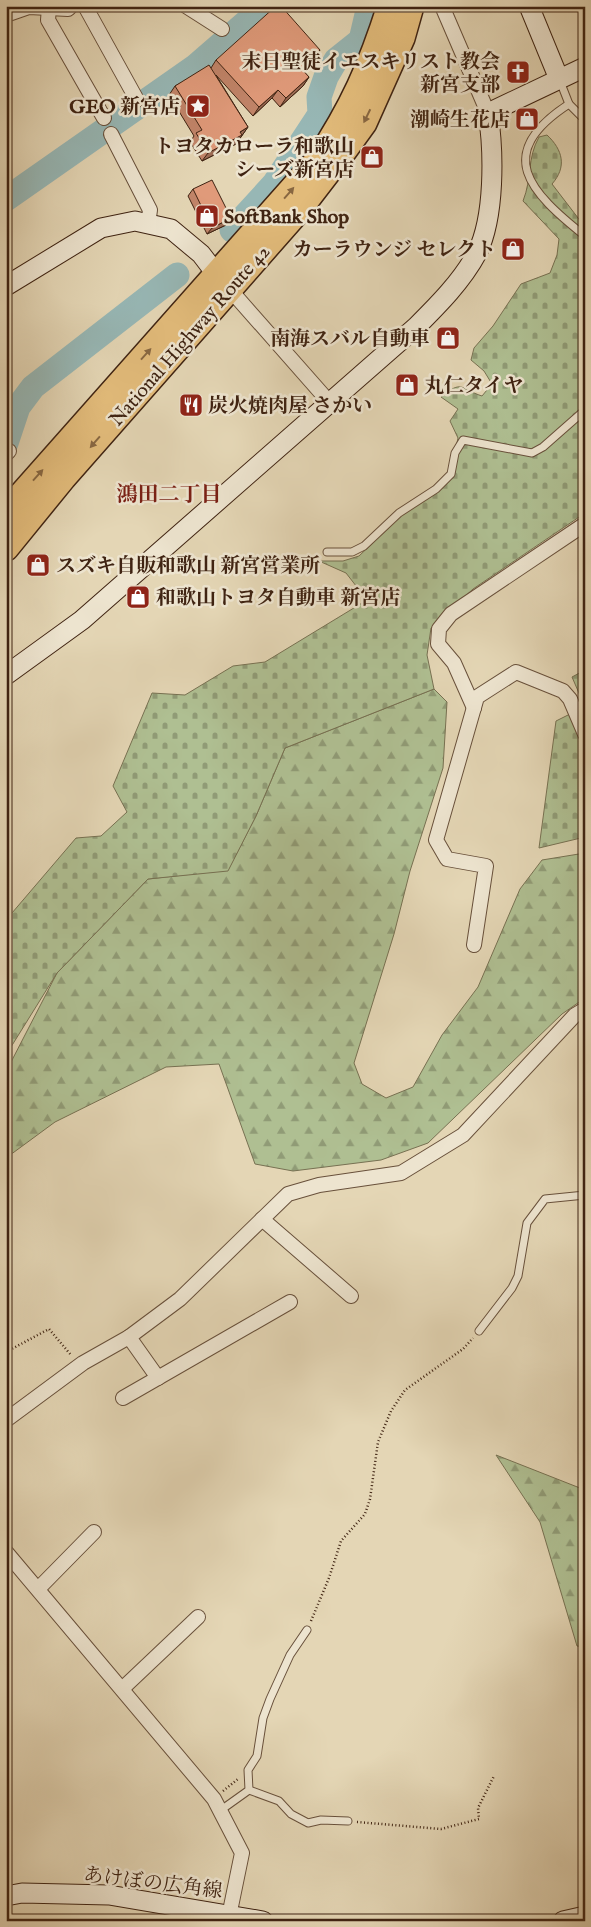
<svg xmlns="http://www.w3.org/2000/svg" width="591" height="1927" font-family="'IM FELL English','Noto Serif JP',serif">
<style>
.forest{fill:url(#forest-firs);stroke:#777152}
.cemetery{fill:url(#cemetery-stones);stroke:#777152}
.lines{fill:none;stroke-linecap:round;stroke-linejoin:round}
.river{stroke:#97b7b5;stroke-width:25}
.lane-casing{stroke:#68503b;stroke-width:9}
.street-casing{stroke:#68503b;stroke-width:16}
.secondary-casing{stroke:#3f2312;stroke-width:21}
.highway-casing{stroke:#3f2312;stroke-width:28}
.path{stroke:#3f2312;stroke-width:2.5;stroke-dasharray:1 2.5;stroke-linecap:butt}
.lane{stroke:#ede4cf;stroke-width:7}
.street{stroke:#ede4cf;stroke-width:14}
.secondary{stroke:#ede4cf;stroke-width:19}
.highway{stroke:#e2bb7a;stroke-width:25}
.wall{fill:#c18469;stroke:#3f2312}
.shaded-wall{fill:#9d6c55;stroke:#3f2312}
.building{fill:#e09a7a;stroke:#3f2312}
.oneway{fill:#886741}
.labels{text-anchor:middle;stroke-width:5;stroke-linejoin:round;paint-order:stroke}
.poi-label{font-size:20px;font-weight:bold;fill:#3f2312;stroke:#ede4cf;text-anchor:end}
.street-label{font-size:20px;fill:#3f2312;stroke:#ede4cf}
.neighbourhood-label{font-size:21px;font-weight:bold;fill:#7a1f14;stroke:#ede4cf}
</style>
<defs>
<pattern id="forest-firs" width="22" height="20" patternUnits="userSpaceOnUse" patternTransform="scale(1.25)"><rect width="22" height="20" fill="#afbf92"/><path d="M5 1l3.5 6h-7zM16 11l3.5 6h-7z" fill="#909b76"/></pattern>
<pattern id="cemetery-stones" width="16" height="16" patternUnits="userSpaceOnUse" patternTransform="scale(1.25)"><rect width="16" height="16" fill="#afbf92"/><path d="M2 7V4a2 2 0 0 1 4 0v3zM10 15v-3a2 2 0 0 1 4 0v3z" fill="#909b76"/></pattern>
</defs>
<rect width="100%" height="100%" fill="#e4d6b5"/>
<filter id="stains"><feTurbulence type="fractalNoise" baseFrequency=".004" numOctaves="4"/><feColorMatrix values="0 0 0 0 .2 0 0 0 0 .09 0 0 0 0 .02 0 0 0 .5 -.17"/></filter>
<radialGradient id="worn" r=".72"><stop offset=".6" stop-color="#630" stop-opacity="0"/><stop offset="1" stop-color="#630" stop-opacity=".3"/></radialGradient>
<g class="forest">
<path d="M434 689 447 702 443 768 410 871 394 934 354 1063 362 1084 386 1098 413 1087 442 1035 478 987 520 889 542 860 585 853V998L562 1014 428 1143 381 1160 293 1171 255 1164 219 1064 166 1067 55 1122 6 1158V1066L10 1064 57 973 148 879 228 870 256 816 285 748Z"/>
<path d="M496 1455 585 1490V1647L577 1646 540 1522Z"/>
</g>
<g class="cemetery">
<path d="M547 135C563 150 567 167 552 184L585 227V513L473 589 431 628 427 655 434 689 285 748 256 816 228 871 148 879 57 973 6 1055V920L76 838 101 836 127 812 113 786 152 693 185 695 233 666 265 662 367 600 346 573 319 561H343L359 556 422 496 444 483 453 461 458 438 450 421 458 409 441 397C463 379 460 389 482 396L492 384 484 371 471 360 474 348 493 326 521 284 550 273 557 255 559 239 523 201C532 179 527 158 539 137Z"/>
<path d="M585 670V707L572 677Z"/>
<path d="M570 714 585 747V837L539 848 556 721Z"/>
</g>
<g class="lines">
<g class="river">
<path d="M6 199 196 66 265 6"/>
<path d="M232 230 274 184 320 114 319 97 326 77 336 60 361 40 369 6"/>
<path d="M6 443 18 407 33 387 177 275"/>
</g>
<g class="lane-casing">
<g id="lane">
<path d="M560 81 569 104 585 120"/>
<path d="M569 104C492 154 530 192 585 236"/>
<path d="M327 552H352L364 546 399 513 436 489 451 474 455 453 463 440 532 453 543 447 585 410"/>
<path d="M479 1331 512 1288 518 1276 527 1223 545 1199 585 1195"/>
<path d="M249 1790 279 1801 291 1814 308 1823 321 1820 348 1821"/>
<path d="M221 1810 249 1790 248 1770 257 1756 263 1718 270 1699 290 1655 307 1630"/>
</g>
</g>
<g class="street-casing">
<g id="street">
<path d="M85 6 137 100"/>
<path d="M186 6 222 29"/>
<path d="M442 6 488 113"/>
<path d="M49 8 48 20 104 118"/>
<path d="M6 15 29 7 68 9 71 6"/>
<path d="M111 134 150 210 148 224"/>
<path d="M226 285 330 403"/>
<path d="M6 454 9 451"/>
<path d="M474 708 454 663 438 644 439 629 451 614 585 524"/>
<path d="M474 945 486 866 447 859 436 840 477 697 516 672 563 691 570 699 585 734"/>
<path d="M262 1219 351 1296"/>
<path d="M129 1337 158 1378"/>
<path d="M123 1398 290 1302"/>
<path d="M6 1420 83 1363 129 1337 180 1299 288 1194 319 1185 401 1173 463 1135 575 1015 585 1009"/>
<path d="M6 1552 214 1799 242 1853 228 1921"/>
<path d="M38 1589 94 1532"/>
<path d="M122 1689 198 1617"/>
</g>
</g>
<g class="secondary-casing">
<g id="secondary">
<path d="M529 6 559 79"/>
<path d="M6 286 101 228 135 221 171 229 201 254 217 275"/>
<path d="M6 675 82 620 416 327C438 305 462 281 477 253 495 217 494 152 488 113L585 67"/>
<path d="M6 1896 22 1893 109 1895 263 1921"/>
<path d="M563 1921 585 1916"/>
</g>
</g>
<g class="highway-casing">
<g id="highway">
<path d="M6 512 317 161C352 109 371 66 390 6"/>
<path d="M6 548 63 478 298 211 338 159 364 123 402 38 411 6"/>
</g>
</g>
<g class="path">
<path d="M6 1352 49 1329 71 1355"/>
<path d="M311 1621 329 1578 341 1541 365 1514 370 1499 378 1442 391 1411 405 1390 463 1349 473 1338"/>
<path d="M223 1791 238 1779"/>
<path d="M357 1822 441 1829 479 1819 478 1808 494 1776"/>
</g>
<use href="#lane" class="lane"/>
<use href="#street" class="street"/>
<use href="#secondary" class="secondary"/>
<use href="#highway" class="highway"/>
</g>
<g class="wall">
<path d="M320 50 314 58 302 70 309 77 303 86 280 107 272 98 253 116 216 75 248 127 236 144 202 161 190 142 194 136 169 95 175 86 211 68 216 60Z"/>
<path d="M193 189 226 225 207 234 188 196Z"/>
</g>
<g class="shaded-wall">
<path d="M320 50 314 58 295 76 301 68Z"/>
<path d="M309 77 303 86 280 107 286 98Z"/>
<path d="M278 90 272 98 253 116 259 107Z"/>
<path d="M248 127 236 144 202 161 208 153Z"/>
<path d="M231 218 226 225 207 234 212 228Z"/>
</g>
<g class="building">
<path d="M276 6H281L320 50 301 68 309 77 286 98 278 90 259 107 216 60Z"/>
<path d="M209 65 248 127 240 132 242 135 208 153 196 133 202 130 175 86Z"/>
<path d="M212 180 231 218 212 228 193 189Z"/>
</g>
<defs><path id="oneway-solid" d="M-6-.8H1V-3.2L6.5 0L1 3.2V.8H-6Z" transform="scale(1.25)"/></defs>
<g class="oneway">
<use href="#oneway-solid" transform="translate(367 116) rotate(116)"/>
<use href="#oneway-solid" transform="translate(289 193) rotate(-49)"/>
<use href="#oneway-solid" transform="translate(146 354) rotate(-48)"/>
<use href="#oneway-solid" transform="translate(95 442) rotate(131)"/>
<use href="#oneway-solid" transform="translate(38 475) rotate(-48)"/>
</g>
<defs>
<g id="church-square" transform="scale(1.25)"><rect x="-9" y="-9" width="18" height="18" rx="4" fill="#8f2418" stroke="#ede4cf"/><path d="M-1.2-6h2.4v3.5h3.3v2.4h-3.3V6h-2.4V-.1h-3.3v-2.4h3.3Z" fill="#fff"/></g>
<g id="sight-square" transform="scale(1.25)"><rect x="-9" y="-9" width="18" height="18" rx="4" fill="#8f2418" stroke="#ede4cf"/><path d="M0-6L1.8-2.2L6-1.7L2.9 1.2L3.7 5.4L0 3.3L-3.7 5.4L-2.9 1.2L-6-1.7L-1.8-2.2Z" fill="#fff"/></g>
<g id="shop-square" transform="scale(1.25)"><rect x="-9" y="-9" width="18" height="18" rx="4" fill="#8f2418" stroke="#ede4cf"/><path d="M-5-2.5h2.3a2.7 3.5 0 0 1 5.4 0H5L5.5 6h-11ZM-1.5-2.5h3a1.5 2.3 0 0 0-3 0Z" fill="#fff"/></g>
<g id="restaurant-square" transform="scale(1.25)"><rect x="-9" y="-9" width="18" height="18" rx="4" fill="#8f2418" stroke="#ede4cf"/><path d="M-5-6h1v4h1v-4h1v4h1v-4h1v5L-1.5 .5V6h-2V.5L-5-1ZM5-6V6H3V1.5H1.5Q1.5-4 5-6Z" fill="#fff"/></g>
</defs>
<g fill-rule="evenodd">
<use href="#church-square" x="518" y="72"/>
<use href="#sight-square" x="198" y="106"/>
<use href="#shop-square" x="527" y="119"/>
<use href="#shop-square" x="372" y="157"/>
<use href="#shop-square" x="207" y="216"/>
<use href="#shop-square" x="513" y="249"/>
<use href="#shop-square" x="448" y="338"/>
<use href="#shop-square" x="407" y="385"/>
<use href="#restaurant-square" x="191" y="405"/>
<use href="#shop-square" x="38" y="565"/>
<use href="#shop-square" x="138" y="597"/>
</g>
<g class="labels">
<g class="poi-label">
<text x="500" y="68">末日聖徒イエスキリスト教会<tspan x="500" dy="23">新宮支部</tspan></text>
<text x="180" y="113">GEO 新宮店</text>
<text x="510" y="126">潮崎生花店</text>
<text x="354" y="153">トヨタカローラ和歌山<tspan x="354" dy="23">シーズ新宮店</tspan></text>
<text x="224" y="223" text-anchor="start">SoftBank Shop</text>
<text x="496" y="256">カーラウンジ セレクト</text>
<text x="430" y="345">南海スバル自動車</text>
<text x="424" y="392" text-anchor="start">丸仁タイヤ</text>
<text x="208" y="412" text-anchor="start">炭火焼肉屋 さかい</text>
<text x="56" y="572" text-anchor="start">スズキ自販和歌山 新宮営業所</text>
<text x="156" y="604" text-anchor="start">和歌山トヨタ自動車 新宮店</text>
</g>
<g class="street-label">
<text transform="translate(189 335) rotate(-49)" y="7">National Highway Route 42</text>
<text transform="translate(153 1882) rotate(7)" y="7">あけぼの広角線</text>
</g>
<g class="neighbourhood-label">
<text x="169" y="501">鴻田二丁目</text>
</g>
</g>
<rect width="591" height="1927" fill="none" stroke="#e4d6b5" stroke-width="25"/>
<rect x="8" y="8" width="576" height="1912" fill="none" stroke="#3f2312" stroke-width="2.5"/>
<rect x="12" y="12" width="566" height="1902" fill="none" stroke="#3f2312"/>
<rect width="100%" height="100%" filter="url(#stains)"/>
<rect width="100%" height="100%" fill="url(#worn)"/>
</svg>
